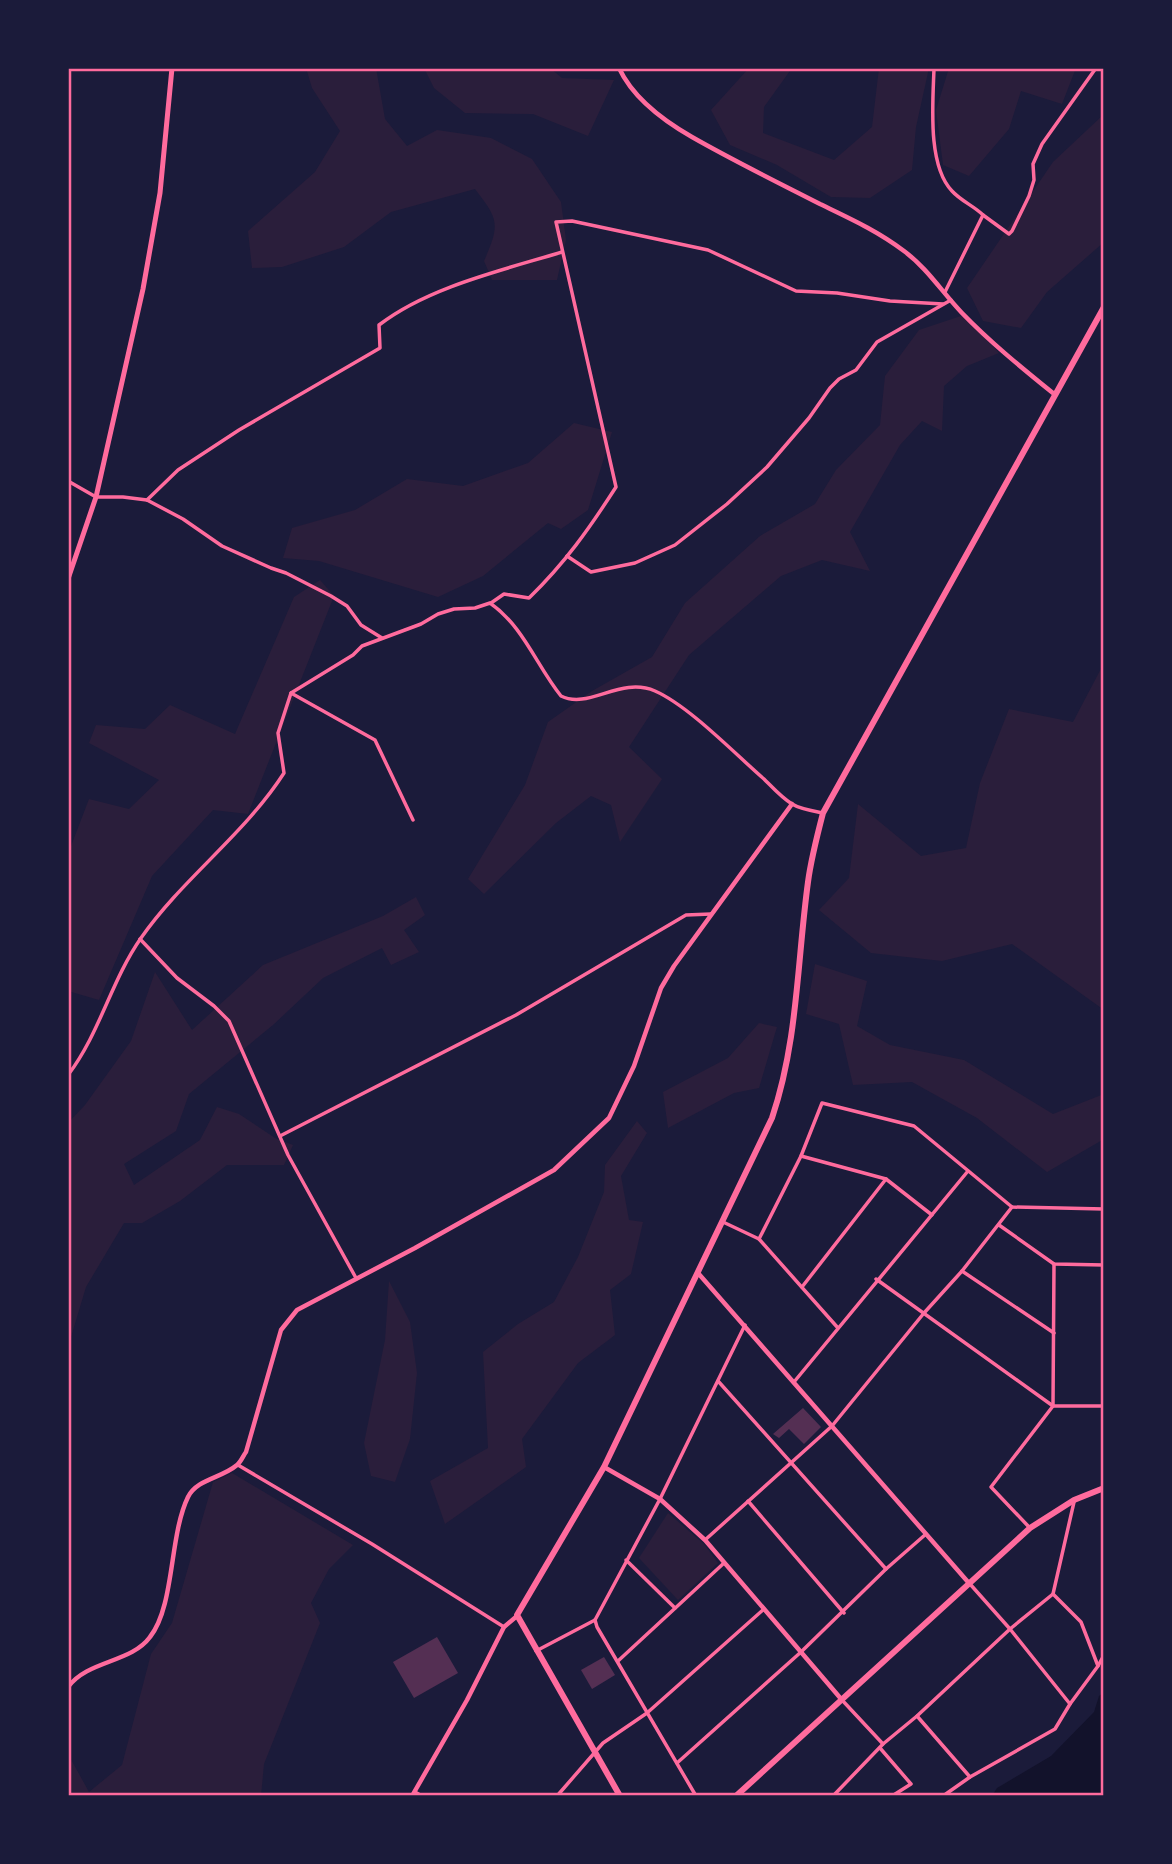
<svg xmlns="http://www.w3.org/2000/svg" width="1172" height="1864" font-family="Karla,sans-serif">
<style>
.green{fill:#2a1e3b}
.water{fill:#12122b}
.building{fill:#542f53}
.lines{fill:none;stroke-linecap:round;stroke-linejoin:round}
.minor{stroke:#ff6b9d;stroke-width:3.5}
.tertiary{stroke:#ff6b9d;stroke-width:4.5}
.secondary{stroke:#ff6b9d;stroke-width:5}
.trunk{stroke:#ff6b9d;stroke-width:6}
.neatline{fill:none;stroke:#ff6b9d;stroke-width:2.5}
</style>
<rect width="100%" height="100%" fill="#1b1b3a"/>
<g class="green">
<path d="M306 68H376L385 119 407 146 437 130 491 138 532 159 561 202 566 240 557 280H492L484 261C500 224 499 220 475 189L391 212 344 247 282 267 252 268 248 231 315 172 340 131 312 88Z"/>
<path d="M424 68H550L562 78 614 80 588 136 533 114 465 113 434 88Z"/>
<path d="M749 68H792L764 107 763 133 834 160 872 127 879 68H929L916 127 912 170 870 198 831 197 777 165 730 145 711 110Z"/>
<path d="M949 68H1076L1062 104 1021 91 1009 129 969 176 943 165 936 110Z"/>
<path d="M1104 112V242L1047 292 1021 328 983 321 967 288 1053 162 1102 116Z"/>
<path d="M964 315 999 353 967 366 944 386 942 431 922 421 900 445 850 532 870 571 822 560 781 576 689 655 629 747 662 779 620 842 611 805 591 796 556 823 484 894 468 879 525 785 548 722 592 691 652 657 685 603 760 536 815 504 836 470 880 425 885 376 919 330Z"/>
<path d="M574 423 612 432 588 510 561 529 548 523 483 576 438 597 319 561 283 558 292 528 355 510 407 479 463 486 528 463Z"/>
<path d="M320 580 334 596 248 814 213 810 152 876 99 1000 68 991V854L89 799 129 809 159 780 89 743 96 725 145 729 170 705 235 734 294 597Z"/>
<path d="M1104 663V1010L1012 944 942 961 871 953 819 910 849 878 858 804 921 856 966 848 980 783 1009 709 1073 722Z"/>
<path d="M416 897 425 915 404 930 419 952 391 965 382 948 323 978 273 1025 189 1094 176 1131 124 1164 134 1185 200 1140 217 1107 239 1114 275 1138 293 1145 284 1165H227L180 1201 142 1223H124L86 1287 68 1347V1123L85 1105 131 1041 155 972 192 1030 263 965 383 916Z"/>
<path d="M815 964 867 981 857 1026 890 1045 964 1060 1053 1114 1104 1094V1139L1047 1172 977 1118 912 1082 853 1085 839 1024 806 1014Z"/>
<path d="M759 1023 777 1027 759 1088 734 1093 668 1128 663 1092 728 1058Z"/>
<path d="M637 1121 647 1133 621 1176 629 1220 643 1222 631 1274 610 1290 615 1335 578 1363 522 1439 526 1467 445 1524 430 1481 488 1448 483 1352 518 1324 554 1302 578 1257 604 1192 605 1165Z"/>
<path d="M389 1281 410 1322 417 1373 410 1439 395 1482 371 1476 364 1443 385 1340Z"/>
<path d="M232 1473 353 1545 329 1569 311 1603 320 1623 264 1764 261 1796H68V1754L89 1792 122 1765 151 1654 172 1623 213 1482Z"/>
<path d="M668 1513 704 1544 718 1563 678 1600 639 1558Z"/>
</g>
<path class="water" d="M1104 1692V1796H992L997 1788 1051 1756 1094 1712 1099 1696Z"/>
<g class="building">
<path d="M803 1408 821 1427 804 1444 789 1429 779 1438 773 1434Z"/>
<path d="M437 1637 458 1673 414 1698 393 1662Z"/>
<path d="M604 1657 615 1675 592 1689 581 1670Z"/>
</g>
<g class="lines">
<g class="minor">
<path d="M934 68C933 102 927 165 952 191 961 201 974 206 983 215L945 292"/>
<path d="M983 215 1009 234 1012 231 1029 196 1034 180 1033 164 1042 144 1096 68"/>
<path d="M68 481 96 497H123L147 500 183 519 222 546 271 568 286 573 331 596 347 606 361 625 382 638"/>
<path d="M147 500 178 470 239 430 380 348 379 325C428 287 503 270 562 252"/>
<path d="M567 556 591 572 635 563 675 545 727 504 767 467 809 418 830 388 839 379 856 370 877 342 951 300"/>
<path d="M491 603 504 594 529 598C565 563 589 529 616 487L556 222 572 221 708 250 796 291 837 293 890 301 943 304"/>
<path d="M291 693 375 740 413 820"/>
<path d="M140 939 177 978 214 1006 229 1021 288 1155 356 1278"/>
<path d="M68 1075C100 1033 111 981 141 938 183 878 244 835 284 773L278 733 291 693 353 655 362 646 421 624 438 614 454 609 475 608 490 603C524 627 536 665 561 696 589 710 620 676 655 691 689 706 734 753 764 779 772 787 782 798 792 804 800 809 813 811 823 813"/>
<path d="M280 1136 516 1015 686 915 711 914"/>
<path d="M801 1156 886 1179 932 1215"/>
<path d="M723 1222 759 1239 838 1328"/>
<path d="M999 1225 1054 1264 1104 1265"/>
<path d="M759 1239 801 1156 822 1103 914 1126 1012 1207 1104 1209"/>
<path d="M962 1271 1054 1333"/>
<path d="M876 1279 1053 1406H1104"/>
<path d="M802 1287 886 1179"/>
<path d="M718 1381 886 1569"/>
<path d="M794 1382 968 1171"/>
<path d="M238 1465 372 1544 504 1627"/>
<path d="M748 1501 844 1613"/>
<path d="M1029 1527 991 1487 1053 1406 1054 1264"/>
<path d="M705 1540 832 1426 924 1313 962 1271 1012 1207"/>
<path d="M626 1560 675 1608"/>
<path d="M1053 1594 1081 1622 1098 1666 1070 1704"/>
<path d="M595 1620 597 1627 696 1796"/>
<path d="M536 1651 595 1620 660 1499 745 1325"/>
<path d="M618 1661 724 1563"/>
<path d="M1098 1666 1104 1655"/>
<path d="M842 1700 883 1744"/>
<path d="M917 1716 970 1777"/>
<path d="M880 1748 911 1784 892 1796"/>
<path d="M677 1763 801 1652 886 1569 926 1534"/>
<path d="M415 1792 422 1796"/>
<path d="M557 1796 603 1743 647 1713 764 1609"/>
<path d="M833 1796 883 1744 917 1716 1010 1629 1053 1594 1074 1502"/>
<path d="M943 1796 970 1777 1055 1729 1070 1704 1010 1629 970 1584"/>
</g>
<g class="tertiary">
<path d="M619 68C633 98 664 121 692 137 734 161 777 182 820 204 849 218 878 231 904 251 927 268 942 292 962 313 991 343 1022 368 1054 394"/>
<path d="M698 1273 968 1582"/>
<path d="M604 1467 660 1499 705 1540 842 1700"/>
<path d="M68 1687C88 1660 131 1663 150 1637 175 1605 169 1536 188 1497 197 1479 222 1478 237 1465 241 1462 243 1456 246 1452L281 1330 297 1310 415 1248 554 1170 609 1118 634 1066 661 988 674 966 792 804"/>
<path d="M412 1796 467 1700 504 1627 517 1616"/>
</g>
<path class="secondary" d="M68 579 96 497 143 289 160 193 172 68"/>
<g class="trunk">
<path d="M620 1796 517 1615 604 1467 772 1118C798 1041 797 962 808 882 811 859 817 836 823 813L1104 307"/>
<path d="M736 1796 1030 1528 1074 1500 1104 1488"/>
</g>
</g>
<rect width="1172" height="1864" fill="none" stroke="#1b1b3a" stroke-width="140"/>
<rect x="70" y="70" width="1032" height="1724" class="neatline"/>
</svg>
